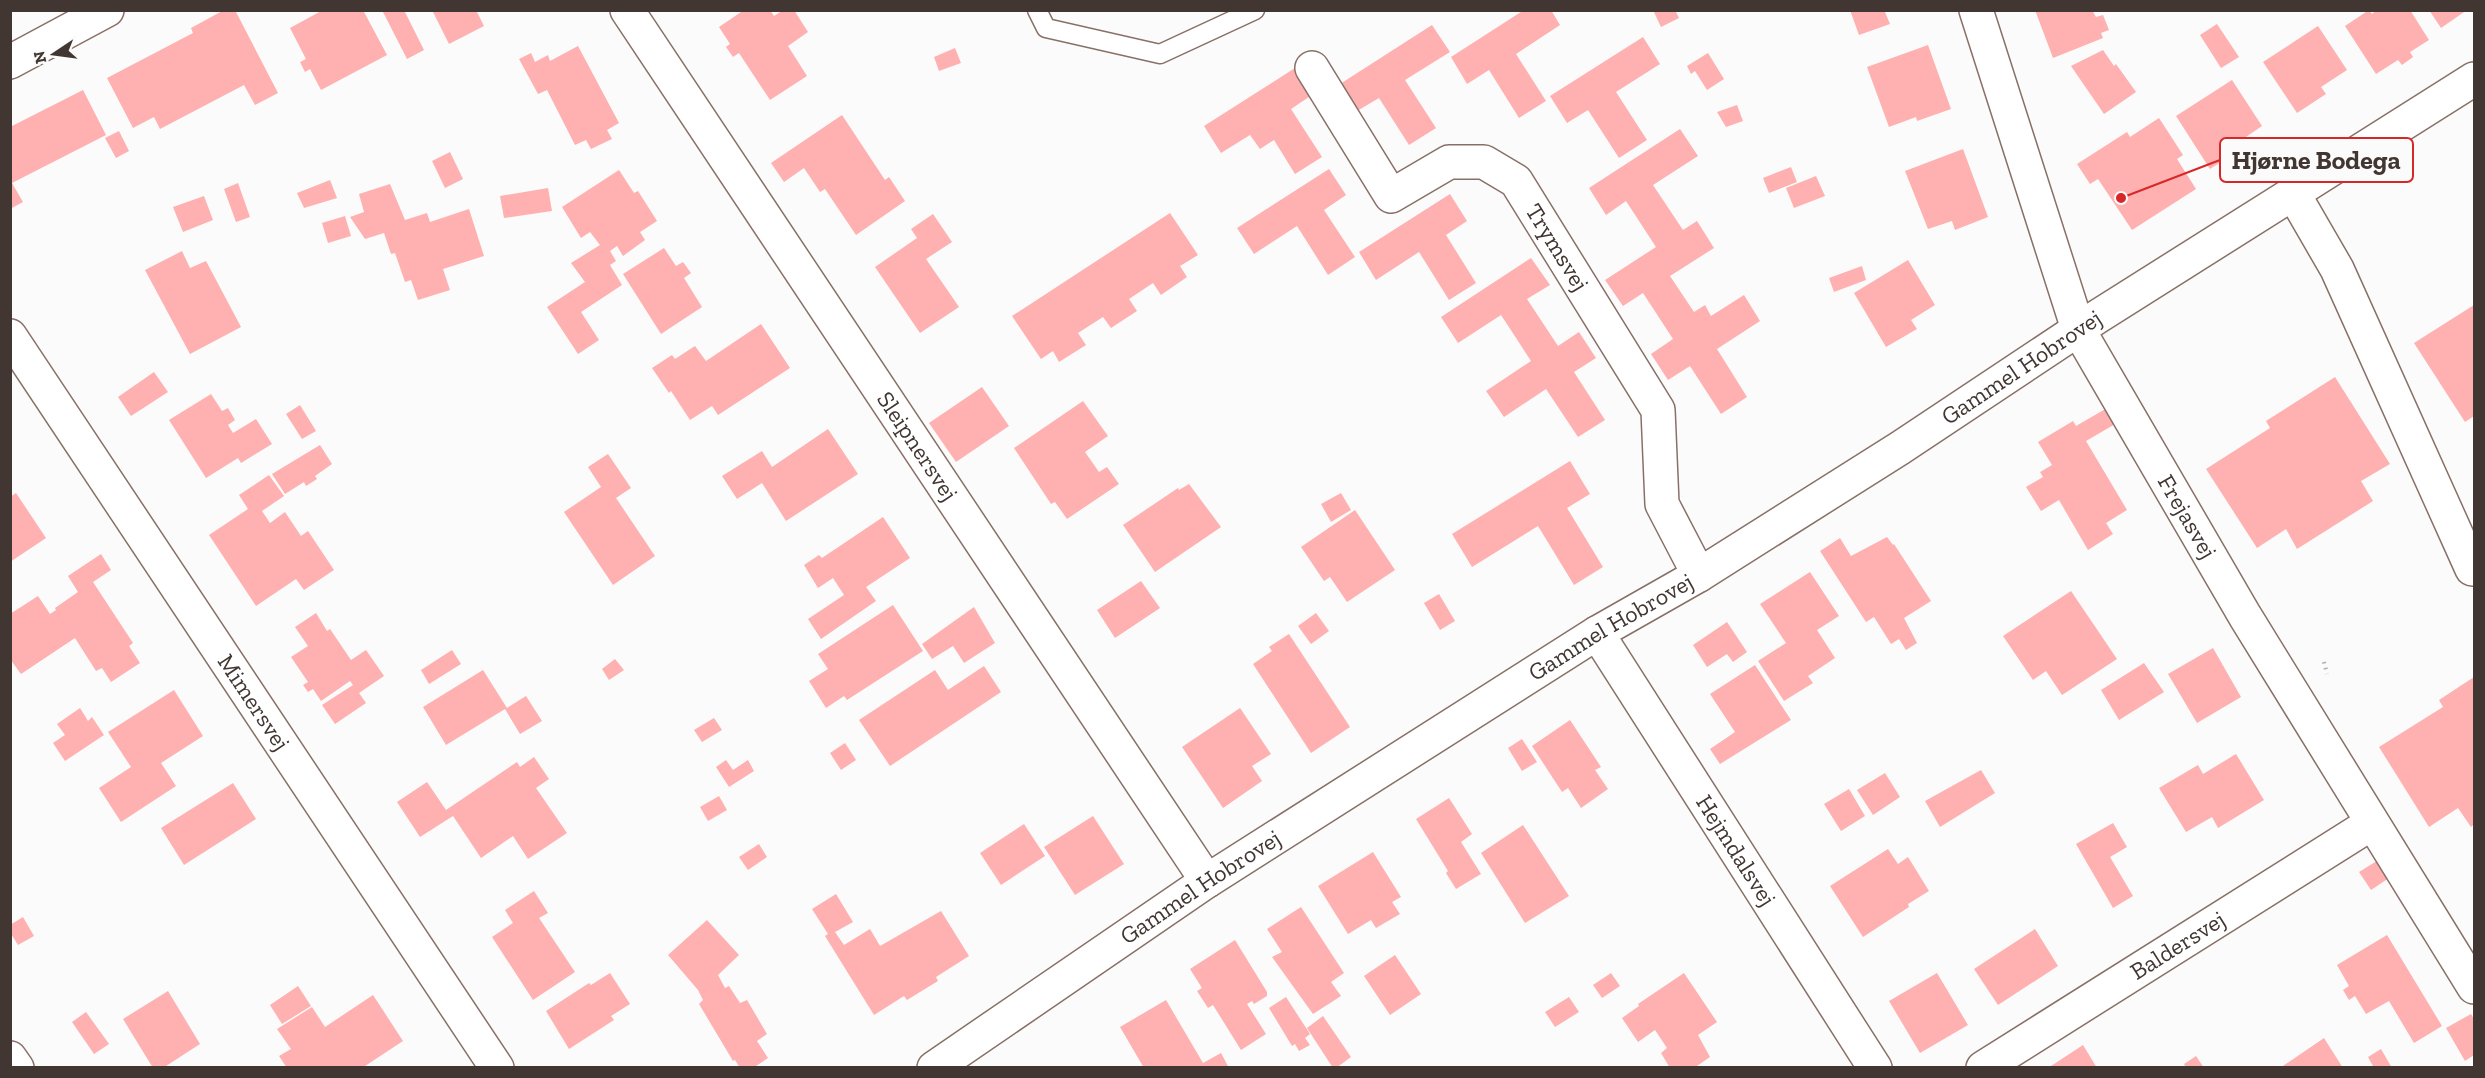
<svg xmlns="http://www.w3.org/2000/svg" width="2485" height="1078" font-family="'Zilla Slab',serif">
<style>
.building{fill:#feb1b0}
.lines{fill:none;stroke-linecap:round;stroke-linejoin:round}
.service-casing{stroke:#897067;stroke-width:21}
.minor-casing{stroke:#897067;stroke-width:36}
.path{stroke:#b3afae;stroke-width:4;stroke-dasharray:1.5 4.5;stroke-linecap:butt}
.service{stroke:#fff;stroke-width:18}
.minor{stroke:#fff;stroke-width:33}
.labels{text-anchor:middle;stroke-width:6;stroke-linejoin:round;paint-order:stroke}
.street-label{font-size:24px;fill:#413632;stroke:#fbfbfb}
.leader{fill:none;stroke:#d62828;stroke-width:2}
.callout-dot{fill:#d62828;stroke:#fbfbfb;stroke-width:2}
.callout{fill:#fbfbfb;stroke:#d62828;stroke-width:2}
.callout-label{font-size:26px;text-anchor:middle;font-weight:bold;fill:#413632}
</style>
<rect width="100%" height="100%" fill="#fbfbfb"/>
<g class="building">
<path d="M224 10H235L278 93 255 105 244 85 160 129 154 117 133 128 107 78 193 33 191 28Z"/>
<path d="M323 10H363L387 55 321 90 310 69 305 72 300 62 306 59 290 28Z"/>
<path d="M382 10H404L424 50 407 59Z"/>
<path d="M432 10H476L484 26 449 44Z"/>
<path d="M744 10H770L774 16 783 10H794L808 32 788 46 807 76 770 100 739 53 733 57 726 47 730 44 719 27Z"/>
<path d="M1524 10H1551L1560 25 1516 54 1546 101 1519 118 1489 70 1467 84 1451 57Z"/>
<path d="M1653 10H1675L1679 18 1661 27Z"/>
<path d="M1850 10H1890L1885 12 1890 24 1859 35Z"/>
<path d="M2035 10H2092L2096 17 2103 15 2109 30 2101 33 2103 38 2053 58Z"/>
<path d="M2369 10 2372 14 2377 10H2410L2429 40 2410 52 2413 57 2402 65 2398 60 2376 74 2345 26Z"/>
<path d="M2429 10H2467L2441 28Z"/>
<path d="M2217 24 2239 57 2221 68 2200 35Z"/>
<path d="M1432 25 1450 52 1405 80 1436 128 1409 145 1379 98 1357 111 1340 84Z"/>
<path d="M2318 26 2347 70 2321 87 2326 94 2297 113 2263 62Z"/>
<path d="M1643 37 1660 64 1616 92 1647 140 1619 158 1588 110 1567 123 1550 96Z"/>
<path d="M1928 45 1951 109 1917 121 1916 117 1889 127 1867 67Z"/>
<path d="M578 46 619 123 607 130 612 139 591 149 586 140 575 145 547 90 538 94 519 59 531 53 535 62 548 55 550 61Z"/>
<path d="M955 48 961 63 939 71 934 57Z"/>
<path d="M2103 50 2114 66 2116 64 2136 92 2104 114 2071 66Z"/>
<path d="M1708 53 1724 79 1707 90 1695 71 1691 74 1687 66Z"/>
<path d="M1295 68 1312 95 1291 109 1322 157 1295 174 1274 140 1260 149 1250 135 1221 153 1204 126Z"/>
<path d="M2232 80 2262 126 2237 143 2241 149 2210 169 2176 116Z"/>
<path d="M83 90 106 135 12 183 23 202 10 209V127Z"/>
<path d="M1737 105 1743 121 1726 127 1717 112Z"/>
<path d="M842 115 885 180 889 177 905 201 856 235 825 189 820 192 804 168 784 182 771 163Z"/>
<path d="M2159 118 2183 155 2177 159 2196 189 2132 230 2098 179 2090 184 2077 164 2127 132 2130 137Z"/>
<path d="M1680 129 1698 156 1653 185 1683 230 1697 221 1714 248 1670 276 1694 312 1705 305 1711 316 1744 295 1760 321 1717 349 1747 397 1721 414 1690 366 1668 380 1651 354 1673 339 1643 293 1623 306 1605 280 1656 247 1626 201 1606 215 1589 188Z"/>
<path d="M119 131 129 151 116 158 105 138Z"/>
<path d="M1963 149 1988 217 1955 230 1952 221 1928 229 1905 171Z"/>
<path d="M450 152 463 179 445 188 432 161Z"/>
<path d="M1791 167 1797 182 1769 193 1763 178Z"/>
<path d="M1329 169 1346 195 1324 210 1355 257 1328 275 1297 226 1254 254 1237 228Z"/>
<path d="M619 170 634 193 638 191 657 221 640 232 645 240 623 256 617 246 610 251 616 261 610 265 622 285 581 312 599 340 578 354 547 307 585 282 571 263 600 245 590 232 581 238 562 207Z"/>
<path d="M1816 176 1825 196 1794 208 1786 188Z"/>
<path d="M330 180 337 198 304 208 297 193Z"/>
<path d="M238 183 250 217 236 222 224 189Z"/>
<path d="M390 184 405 220 427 213 430 222 469 209 484 256 443 269 450 290 418 300 411 280 405 282 395 253 391 254 384 233 365 239 350 217 364 212 359 194Z"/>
<path d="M548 188 552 211 504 218 500 196Z"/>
<path d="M1450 194 1467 221 1446 235 1476 283 1449 300 1419 252 1376 280 1359 252Z"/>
<path d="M204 196 213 220 183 232 173 207Z"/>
<path d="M1170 213 1198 255 1180 266 1187 277 1161 295 1153 283 1129 299 1137 311 1111 328 1103 317 1078 333 1086 345 1059 362 1053 351 1041 359 1012 316Z"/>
<path d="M933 214 952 242 926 259 959 307 920 333 875 267 917 238 911 229Z"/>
<path d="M345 216 351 236 328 243 322 223Z"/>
<path d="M664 248 676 266 683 262 691 273 684 278 702 307 661 334 623 274Z"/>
<path d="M182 251 190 268 206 261 241 327 190 354 145 270Z"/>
<path d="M1531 258 1550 285 1527 299 1558 346 1579 332 1596 358 1574 372 1605 420 1578 437 1546 389 1504 417 1486 391 1531 361 1501 315 1458 343 1441 317Z"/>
<path d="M1908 260 1935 305 1911 320 1917 329 1886 347 1854 293Z"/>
<path d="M1862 266 1866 280 1834 292 1829 278Z"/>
<path d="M2474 305V416L2465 422 2414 343Z"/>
<path d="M761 324 790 368 718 415 712 406 690 420 671 391 669 393 652 368 672 355 675 359 695 346 706 361Z"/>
<path d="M154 372 168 392 131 416 118 397Z"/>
<path d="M2335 377 2390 464 2361 481 2373 501 2297 549 2286 529 2257 548 2206 469 2270 428 2266 421Z"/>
<path d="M982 387 1009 426 956 462 929 423Z"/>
<path d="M211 394 222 411 228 408 235 420 228 425 233 433 256 419 272 444 241 463 238 458 206 478 169 420Z"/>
<path d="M1083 401 1108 436 1085 452 1099 472 1107 467 1119 484 1067 519 1055 502 1051 504 1014 448Z"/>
<path d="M300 405 316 431 302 439 286 414Z"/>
<path d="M2107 408 2117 423 2086 441 2127 510 2106 523 2113 534 2088 550 2059 500 2041 511 2026 487 2043 477 2040 472 2052 465 2038 442 2073 421 2076 426Z"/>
<path d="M828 429 858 474 786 521 762 483 737 499 722 476 762 451 772 467Z"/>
<path d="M320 445 332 464 315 476 317 479 306 486 304 482 285 494 272 474Z"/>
<path d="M608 454 631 488 616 498 655 556 613 585 564 512 601 487 588 467Z"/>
<path d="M1570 461 1590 494 1567 508 1603 567 1574 585 1538 526 1472 567 1452 534Z"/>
<path d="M269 475 284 496 262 511 270 523 285 512 301 536 308 531 334 570 304 590 296 579 256 606 209 535 248 509 239 495Z"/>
<path d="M1189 484 1221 527 1155 572 1123 525 1178 488 1179 490Z"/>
<path d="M16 493 46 538 10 562V497Z"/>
<path d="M1341 493 1351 510 1331 522 1321 504Z"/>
<path d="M1355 510 1395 570 1347 602 1330 577 1324 581 1301 547Z"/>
<path d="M883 517 910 558 866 587 876 601 821 639 808 619 844 595 833 578 818 588 804 565 819 555 822 558Z"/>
<path d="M1887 537 1893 545 1894 544 1931 601 1904 618 1917 643 1906 650 1899 639 1891 644 1874 617 1866 622 1820 551 1840 538 1851 556Z"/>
<path d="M101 554 111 570 93 582 133 643 129 646 140 663 111 682 102 668 96 671 75 638 21 674 10 659V614L38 596 50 614 56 610 55 608 78 592 68 576Z"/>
<path d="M1810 572 1839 616 1817 630 1835 658 1808 676 1813 683 1784 701 1758 661 1786 643 1760 604Z"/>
<path d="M1141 581 1160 608 1115 638 1097 610Z"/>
<path d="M2071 591 2117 659 2062 695 2046 671 2033 680 2003 636Z"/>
<path d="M1439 594 1455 621 1440 630 1424 603Z"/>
<path d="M893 605 923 651 847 700 844 696 826 708 809 681 828 669 818 654Z"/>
<path d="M974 607 995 643 964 663 953 646 932 659 922 644Z"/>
<path d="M316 613 327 631 330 629 351 660 366 650 384 676 359 693 366 703 335 724 322 705 353 685 350 681 321 701 313 689 308 692 303 685 308 682 291 657 308 646 295 627Z"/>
<path d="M1316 613 1329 631 1311 644 1298 626Z"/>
<path d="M1727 622 1747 652 1733 662 1727 654 1707 667 1693 645Z"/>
<path d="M1289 634 1350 727 1311 753 1253 664 1272 651 1269 647Z"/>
<path d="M2213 648 2241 697 2197 723 2168 674Z"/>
<path d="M452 650 461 664 429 684 421 670Z"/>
<path d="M615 659 624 670 609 680 602 669Z"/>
<path d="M2144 663 2164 692 2119 720 2101 690Z"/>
<path d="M1755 665 1791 720 1720 764 1710 749 1735 732 1710 694Z"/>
<path d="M984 666 1001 692 890 766 859 720 935 670 948 690Z"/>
<path d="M483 670 507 708 526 696 542 721 520 734 505 709 446 745 423 707Z"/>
<path d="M2474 677V824L2471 827 2458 808 2429 827 2379 747 2443 707 2439 700Z"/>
<path d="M174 690 203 736 161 763 176 786 121 822 99 788 131 767 108 732Z"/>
<path d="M80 708 88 721 92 717 104 735 65 761 53 743 65 735 57 724Z"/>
<path d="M1240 708 1271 754 1252 766 1262 781 1223 808 1182 747Z"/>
<path d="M714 718 722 730 702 742 694 730Z"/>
<path d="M1570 720 1601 767 1595 770 1608 789 1581 808 1568 788 1562 792 1532 746Z"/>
<path d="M1522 739 1537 762 1522 771 1508 748Z"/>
<path d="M845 743 856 760 841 770 830 753Z"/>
<path d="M2236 754 2264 800 2218 828 2212 817 2186 832 2159 788 2198 765 2203 774Z"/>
<path d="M534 757 549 779 536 788 567 833 528 859 513 836 481 858 453 816 420 837 397 802 427 782 446 810 517 762 520 767Z"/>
<path d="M726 760 733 770 748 760 754 771 729 787 716 767Z"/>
<path d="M1981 770 1995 793 1940 827 1925 801Z"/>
<path d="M1885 773 1900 797 1873 815 1857 790Z"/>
<path d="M233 783 256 819 184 865 161 828Z"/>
<path d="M1849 789 1865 816 1841 831 1824 804Z"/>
<path d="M719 796 727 810 708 821 700 807Z"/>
<path d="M1449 798 1472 834 1461 842 1481 874 1456 889 1446 873 1448 871 1416 819Z"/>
<path d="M1093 816 1124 864 1075 895 1044 847Z"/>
<path d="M2113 823 2127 847 2110 857 2133 896 2113 908 2076 844Z"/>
<path d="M1024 824 1045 856 1001 885 980 853Z"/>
<path d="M1523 825 1569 896 1525 923 1481 853Z"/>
<path d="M759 844 767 857 748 870 739 857Z"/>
<path d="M1888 849 1898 864 1908 857 1929 891 1908 904 1909 907 1863 937 1830 886Z"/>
<path d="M1373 852 1401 897 1392 902 1400 914 1376 928 1371 920 1348 934 1318 886Z"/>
<path d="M2380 859 2392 876 2371 890 2359 872Z"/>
<path d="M534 891 548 913 539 918 575 972 533 1000 492 937 513 923 505 910Z"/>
<path d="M836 894 853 922 835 932 844 945 870 929 880 946 941 911 969 956 936 977 938 981 907 1000 904 996 874 1015 825 936 828 934 812 909Z"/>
<path d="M1301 907 1344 973 1331 982 1341 996 1313 1014 1272 957 1282 952 1267 929Z"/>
<path d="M23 917 34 936 18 945 10 932V925Z"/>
<path d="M707 920 739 955 718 975 725 988 729 986 740 1003 747 1000 767 1034 757 1041 768 1058 753 1068H740L735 1060 733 1061 699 1004 703 1000 698 990 668 955Z"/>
<path d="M2035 929 2058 966 1998 1005 1974 969Z"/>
<path d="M2387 935 2442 1026 2414 1043 2389 1001 2366 1014 2355 996 2349 1000 2343 990 2349 986 2337 965Z"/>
<path d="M1235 940 1267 992V996L1254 1004 1252 1001 1247 1004 1266 1034 1241 1050 1213 1005 1208 1008 1197 991 1202 988 1190 969Z"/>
<path d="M1395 955 1421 994 1390 1015 1364 976Z"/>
<path d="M610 973 630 1004 611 1016 614 1020 569 1049 546 1011 589 983 591 985Z"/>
<path d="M1611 973 1620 986 1602 998 1593 985Z"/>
<path d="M1684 973 1717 1022 1698 1035 1710 1057 1694 1068H1670L1661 1053 1667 1048 1655 1030 1638 1042 1622 1018 1639 1006 1638 1004Z"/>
<path d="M1937 973 1968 1025 1920 1053 1889 1001Z"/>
<path d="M298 986 311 1006 282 1024 270 1005Z"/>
<path d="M168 991 200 1044 163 1068H153L123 1019Z"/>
<path d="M373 995 403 1041 362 1068H287L279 1056 291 1049 277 1029 312 1007 325 1027Z"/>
<path d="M1286 997 1310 1034 1305 1038 1310 1045 1299 1051 1295 1044 1292 1046 1269 1008Z"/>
<path d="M1569 997 1579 1012 1555 1027 1545 1012Z"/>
<path d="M1166 1000 1203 1063 1221 1053 1229 1068H1144L1120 1027Z"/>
<path d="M86 1012 109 1044 94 1054 72 1022Z"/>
<path d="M2471 1014 2474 1019V1055L2465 1061 2446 1028Z"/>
<path d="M1323 1016 1351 1057 1336 1068H1333L1307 1028Z"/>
<path d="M2324 1038 2343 1068H2280Z"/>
<path d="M2083 1045 2097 1068H2048Z"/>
<path d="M2381 1049 2392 1068H2374L2368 1057Z"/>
<path d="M2196 1056 2204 1068H2186L2184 1064Z"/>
</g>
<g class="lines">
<g class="service-casing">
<path id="service" d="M1037 10 1046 28 1160 54 1255 10"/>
</g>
<g class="minor-casing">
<g id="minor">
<path id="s1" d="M627 10 1207 881"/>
<path id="s2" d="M1976 10 2078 329 2245 616 2474 987"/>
<path d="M10 62 107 10"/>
<path id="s3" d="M1312 68 1391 196 1449 162H1484L1516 181 1658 410 1662 504 1699 575"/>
<path d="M2293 193 2337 269 2472 569H2474"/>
<path id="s4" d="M10 336 497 1068"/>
<path id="s5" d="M1597 633 1875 1068"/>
<path d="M10 1058 17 1068"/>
<path id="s6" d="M934 1068 1207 881 1597 633 1699 575 1900 448 2097 317 2474 79"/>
<path id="s7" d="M1983 1068 2372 823"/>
</g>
</g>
<path class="path" d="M2324 662 2327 674"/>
<use href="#service" class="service"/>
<use href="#minor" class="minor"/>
</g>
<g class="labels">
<g class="street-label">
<text dy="8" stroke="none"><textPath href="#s3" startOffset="368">Trymsvej</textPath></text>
<text dy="8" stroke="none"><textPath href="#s6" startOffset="1294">Gammel Hobrovej</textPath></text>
<text dy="8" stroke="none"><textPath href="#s1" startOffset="524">Sleipnersvej</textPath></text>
<text dy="8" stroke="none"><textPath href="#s2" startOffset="552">Frejasvej</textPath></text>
<text dy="8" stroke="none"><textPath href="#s6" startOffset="808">Gammel Hobrovej</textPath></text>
<text dy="8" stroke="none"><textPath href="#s4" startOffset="440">Mimersvej</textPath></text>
<text dy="8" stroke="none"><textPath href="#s5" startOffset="258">Hejmdalsvej</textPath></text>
<text dy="8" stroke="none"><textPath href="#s6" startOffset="322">Gammel Hobrovej</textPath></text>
<text dy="8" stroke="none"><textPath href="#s7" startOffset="230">Baldersvej</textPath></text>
</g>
</g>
<path class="leader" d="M2121 198L2220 160"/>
<circle class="callout-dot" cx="2121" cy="198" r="6"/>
<rect class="callout" x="2220" y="138" width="193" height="44" rx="6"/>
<g class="callout-label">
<text x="2316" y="169">Hjørne Bodega</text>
</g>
<rect width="2485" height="1078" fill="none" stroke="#413632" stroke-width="24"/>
<g transform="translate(54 54) rotate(257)" stroke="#fbfbfb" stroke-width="4.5" paint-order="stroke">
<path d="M0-4.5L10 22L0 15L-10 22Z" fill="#413632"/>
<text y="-9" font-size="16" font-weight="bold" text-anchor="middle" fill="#413632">N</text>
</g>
</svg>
